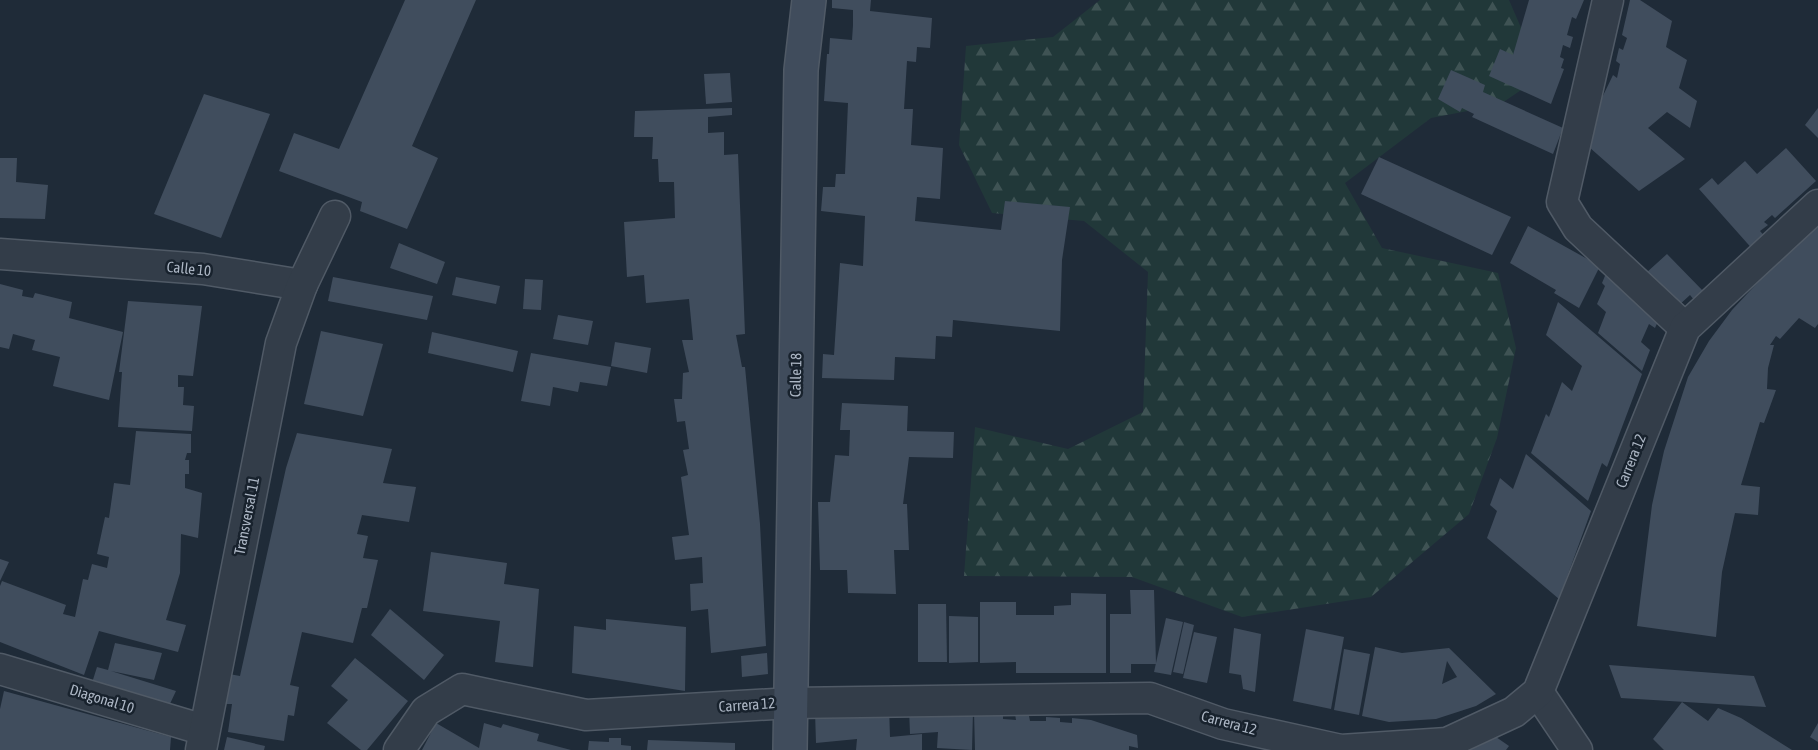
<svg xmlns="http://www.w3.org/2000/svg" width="1818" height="750" font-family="'Asap Condensed',sans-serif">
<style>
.forest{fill:url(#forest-firs)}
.building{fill:#404d5d;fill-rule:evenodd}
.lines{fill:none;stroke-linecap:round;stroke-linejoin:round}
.minor-casing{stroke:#505a66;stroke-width:33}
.secondary-casing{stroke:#505a66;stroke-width:36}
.minor{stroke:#333d49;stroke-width:30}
.secondary{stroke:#404c5c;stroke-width:33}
.labels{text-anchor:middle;stroke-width:5;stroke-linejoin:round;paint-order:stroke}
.street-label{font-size:15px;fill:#adb7c5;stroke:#18222d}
</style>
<defs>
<pattern id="forest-firs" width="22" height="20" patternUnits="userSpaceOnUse" patternTransform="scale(1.5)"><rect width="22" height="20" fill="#213839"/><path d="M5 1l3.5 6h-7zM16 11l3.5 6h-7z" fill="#3f5354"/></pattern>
</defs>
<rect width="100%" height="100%" fill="#1f2b38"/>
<path class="forest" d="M1100 0H1509L1542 76 1499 105 1431 118 1345 183 1382 248 1498 273 1516 348 1497 438 1469 514 1371 597 1242 617 1132 577 964 576 975 427 1068 449 1143 412 1148 272 1084 221 992 213 959 145 966 46 1053 37Z"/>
<g class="building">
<path d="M405 0H476L412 146 438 158 407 229 360 211 362 202 279 171 294 133 339 149Z"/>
<path d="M832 0H871L870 11 932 18 930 48 917 47 916 62 907 61 904 109H913L911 145 943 148 940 199 917 197 915 221 1001 230 1005 201 1070 207 1062 260 1060 331 953 320 952 337 936 336 935 359 895 357 894 380 822 378 823 354 834 355 840 263 863 266 865 216 821 211 823 187H835L836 174H845L848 103 824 101 827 54H829L830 38 852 40 853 25V10L832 8Z"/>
<path d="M1529 0H1584L1576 19 1572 17 1567 35 1573 37 1570 48 1563 45 1560 57 1564 59 1561 68 1564 69 1551 104 1489 76 1500 49 1513 55Z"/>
<path d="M1630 0H1640L1672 21 1666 47 1687 60 1679 88 1697 101 1690 128 1667 112 1648 128 1685 159 1639 191 1589 147 1599 104 1613 75 1617 78 1620 64 1616 61 1619 48 1623 50 1627 38 1622 35Z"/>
<path d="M1451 70 1485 85 1483 92 1563 128 1553 154 1472 117 1474 114 1462 108 1460 112 1438 99Z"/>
<path d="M730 73 732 102 706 104 704 74Z"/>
<path d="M204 94 270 114 221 238 154 214Z"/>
<path d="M732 108V115L708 117V133L724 132V155L738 154 745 334 736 335 742 367H745L760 524 766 646 711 653 708 609 691 611 690 584 703 583 702 557 675 560 672 537 689 535 681 477 688 475 683 450 689 449 685 421 677 422 674 399H682L683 373 689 372 682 340H693L689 299 646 303 644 275 627 277 624 222 675 218 674 182H659L658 159H652L653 137H634L635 111Z"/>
<path d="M1818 108V138L1805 125Z"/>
<path d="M1786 148 1816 181 1775 218 1772 215 1764 222 1768 225 1760 231 1768 240 1755 252 1699 189 1712 178 1718 185 1745 161 1757 174Z"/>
<path d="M1379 157 1511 217 1492 255 1361 194Z"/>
<path d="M0 158H17L16 182 48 185 45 219 0 218Z"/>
<path d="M1818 224V324L1815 328 1799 318 1780 339 1776 336 1770 345H1774L1768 368 1767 389 1776 390 1764 423 1760 422 1741 485 1760 487 1758 515 1735 513 1722 572 1716 637 1637 626 1652 505 1664 451 1688 377 1709 341 1732 310 1790 248Z"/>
<path d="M1528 226 1600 266 1579 308 1554 293 1556 290 1510 263Z"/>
<path d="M399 243 445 262 437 284 390 268Z"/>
<path d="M1667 254 1705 293 1695 301 1690 295 1678 306 1646 273Z"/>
<path d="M1607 271 1660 317 1655 328 1649 324 1641 342 1650 350 1642 371 1598 333 1606 312 1597 304 1605 286 1602 283Z"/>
<path d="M333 277 433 296 427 320 328 301Z"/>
<path d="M456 277 500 286 496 304 452 295Z"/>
<path d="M525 279 543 280 541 310 523 309Z"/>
<path d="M0 284 23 290 22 296 33 298 35 293 72 302 69 318 123 332 109 400 53 386 60 357 32 350 35 340 13 334 9 349 0 347Z"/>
<path d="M128 301 202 306 193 376 178 375V387H184L183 405 194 406 192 431 118 427 122 372H119Z"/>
<path d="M1558 302 1642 374 1607 467 1602 463 1588 501 1531 453 1546 414 1549 417 1562 382 1572 391 1582 366 1546 335Z"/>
<path d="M558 315 593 321 588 345 553 339Z"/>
<path d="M321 331 383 344 363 416 304 404Z"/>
<path d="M432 332 518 351 513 372 428 353Z"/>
<path d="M615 342 651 348 647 373 611 366Z"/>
<path d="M531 353 611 367 607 386 580 382 578 392 553 387 550 406 521 401Z"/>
<path d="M842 403 908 406 907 431 954 432 953 458 909 457 903 504H907L909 550H894L896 594 848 593 847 570H820L818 502H830L835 455 849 456 850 430H840Z"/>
<path d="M136 431 191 434V453H187L185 460H189V474H185V488L202 493 198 538 181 534 180 573 166 620 186 625 178 652 99 631 84 675 0 642V586L2 581 66 605 63 614 75 617 83 579 88 580 92 564 107 568 109 557 97 554 105 517 109 518 114 483 130 485Z"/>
<path d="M297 433 392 449 383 483 416 487 409 522 362 515 357 534 368 536 363 558 378 560 367 608H362L353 643 302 632 290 685 299 687 294 716 288 715 284 741 228 732 232 704H224L229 674 240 676 286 468Z"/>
<path d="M1526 454 1591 511 1559 599 1487 538 1497 511 1490 505 1500 478 1513 489Z"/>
<path d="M431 552 507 563 504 584 539 589 533 667 495 662 500 621 423 611Z"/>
<path d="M0 559 9 562 0 581Z"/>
<path d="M1130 590H1154L1156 664H1131V673H1110V614H1131Z"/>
<path d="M1071 593 1106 594V673H1016V662L980 663V602H1016V615H1054V606L1071 605Z"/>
<path d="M918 604H946L947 662H918Z"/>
<path d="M390 609 444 655 424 680 371 635Z"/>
<path d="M949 616 978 617V662L949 663Z"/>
<path d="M1166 618 1183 622 1171 675 1154 672Z"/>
<path d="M606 619 686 627 685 691 572 673 574 626 606 630Z"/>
<path d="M1184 622 1194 625 1183 674 1173 672Z"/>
<path d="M1234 628 1261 634 1255 692 1243 689 1241 675 1229 673Z"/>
<path d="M1306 629 1344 637 1331 709 1293 701Z"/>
<path d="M1194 632 1217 637 1207 683 1183 678Z"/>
<path d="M115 643 162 653 154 680 111 671 176 691 168 708 91 686 97 667 108 670Z"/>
<path d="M1375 647 1402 653 1449 648 1496 694 1476 706 1436 719 1389 722 1362 716ZM1447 661 1457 677 1442 684Z"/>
<path d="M1344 649 1370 654 1359 715 1334 710Z"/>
<path d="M767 653 768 674 742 677 741 656Z"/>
<path d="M355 658 408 701 367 750H361L327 723 348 700 331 686Z"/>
<path d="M1609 665 1754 676 1766 707 1621 698Z"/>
<path d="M4 691 171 737 170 750H0V709Z"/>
<path d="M1682 702 1708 721 1718 708 1741 718 1792 750H1664L1653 739Z"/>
<path d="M889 706 890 737 922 734V750H856L857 739 816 743 815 712Z"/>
<path d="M909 708 973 711 972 750 937 748 938 732 910 734Z"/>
<path d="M974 712 1003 713V719L1016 720 1015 714 1029 716 1030 721H1046V717L1060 718V722L1072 723V718L1091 720 1137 735 1138 748 1129 746V750H975Z"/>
<path d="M436 723 479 748 484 723 501 728 503 724 539 734 537 741 571 750H422Z"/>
<path d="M1818 723V742L1810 737Z"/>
<path d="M1483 728 1509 746 1506 750H1470Z"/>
<path d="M227 737 265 746 264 750H224Z"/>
<path d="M609 738H621V745L631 746V750H588L589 741 609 742Z"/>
<path d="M648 740 735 743V750H647Z"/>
</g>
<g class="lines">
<g class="minor-casing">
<g id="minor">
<path d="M1608 0 1562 202 1578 228 1685 328"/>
<path d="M0 254 203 269 302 285"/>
<path d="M0 669 204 730"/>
<path d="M1538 692 1577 750"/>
<path d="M201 750 281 343 302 285 335 216"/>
<path d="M399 750 426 711 462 689 586 715 791 703 1150 698 1223 724 1341 750 1447 743 1514 712 1538 692 1685 328 1818 205"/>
</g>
</g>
<g class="secondary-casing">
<path id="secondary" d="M790 750 801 70 809 0"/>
</g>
<use href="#minor" class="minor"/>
<use href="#secondary" class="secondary"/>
</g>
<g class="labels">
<g class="street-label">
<text transform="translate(189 269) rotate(6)" y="5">Calle 10</text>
<text transform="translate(796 375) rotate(-89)" y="5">Calle 18</text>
<text transform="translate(1631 461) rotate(-68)" y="5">Carrera 12</text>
<text transform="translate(247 516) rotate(-79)" y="5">Transversal 11</text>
<text transform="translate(102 699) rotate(17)" y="5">Diagonal 10</text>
<text transform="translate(747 705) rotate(-4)" y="5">Carrera 12</text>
<text transform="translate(1229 723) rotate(15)" y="5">Carrera 12</text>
</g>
</g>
</svg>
